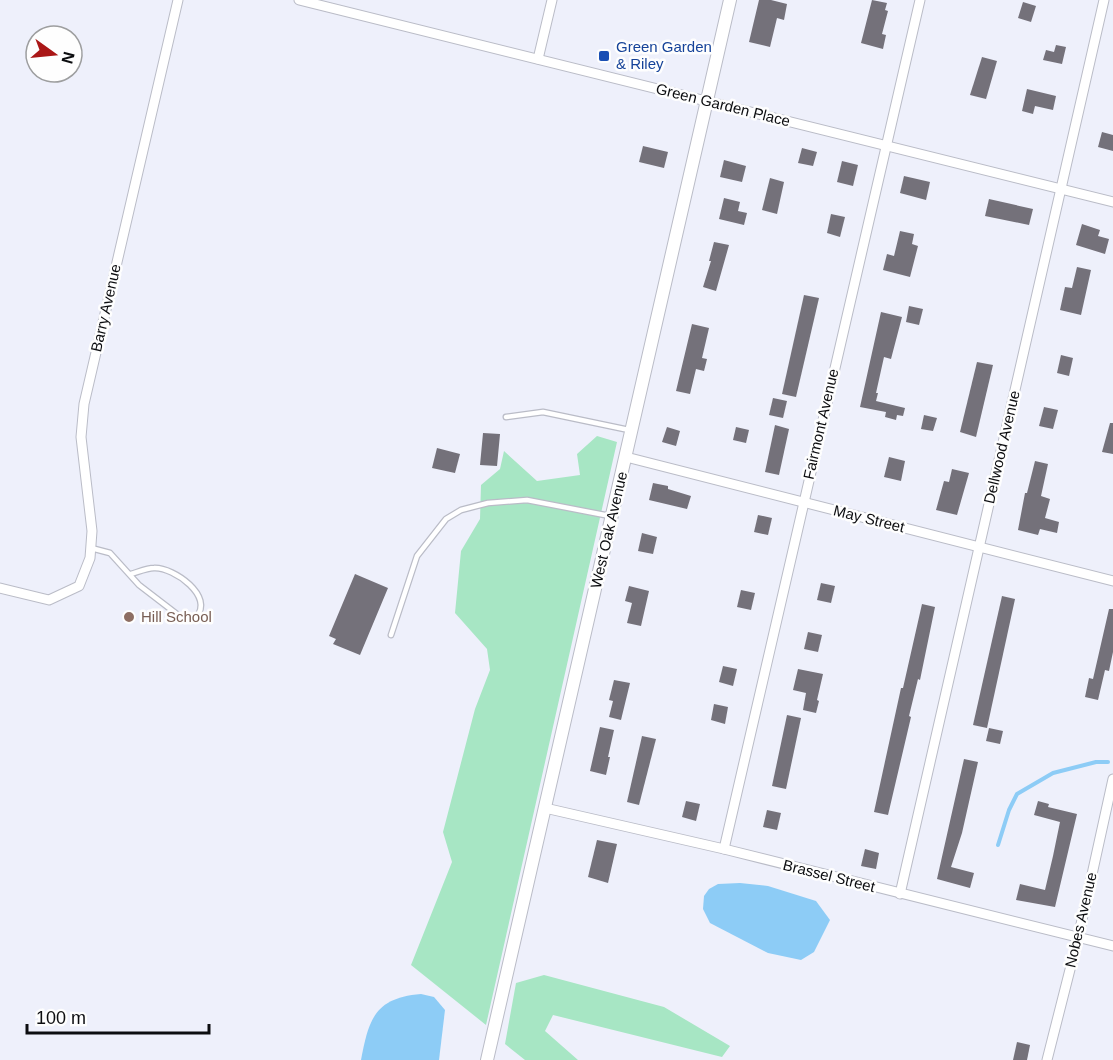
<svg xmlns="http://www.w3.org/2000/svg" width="1113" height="1060" font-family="Helvetica,sans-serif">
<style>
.green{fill:#a7e6c4}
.water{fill:#8dccf6}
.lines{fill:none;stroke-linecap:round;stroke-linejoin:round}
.stream{stroke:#8dccf6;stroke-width:4}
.building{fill:#74717a}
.service-casing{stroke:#babcc7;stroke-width:7}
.minor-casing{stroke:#babcc7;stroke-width:11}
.tertiary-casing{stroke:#babcc7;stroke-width:14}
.service{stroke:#fff;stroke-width:4.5}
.minor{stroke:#fff;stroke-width:9}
.tertiary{stroke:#fff;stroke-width:12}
.transit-dot{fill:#1a4fb4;stroke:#fefefe;stroke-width:2}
.education-dot{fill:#8d6e63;stroke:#fefefe;stroke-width:2}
.labels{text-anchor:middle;stroke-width:5;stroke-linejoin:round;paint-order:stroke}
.transit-label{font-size:15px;fill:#164399;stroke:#fefefe;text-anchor:start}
.street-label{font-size:15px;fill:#0c0d10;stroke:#fefefe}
.education-label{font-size:15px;fill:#785e54;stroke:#fefefe;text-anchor:start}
</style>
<rect width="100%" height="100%" fill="#eef0fb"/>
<g class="green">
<path d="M597 436 617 442 486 1025 411 965 452 862 443 832 475 709 490 670 487 649 455 613 461 551 480 519 481 485 500 469 504 451 537 481 580 475 577 454Z"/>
<path d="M544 975 664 1007 730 1046 722 1057 553 1015 545 1031 578 1060H525L505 1044 516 983Z"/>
</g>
<g class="water">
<path d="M740 883 768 886 816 901 830 920 814 952 801 960 768 953 710 923 703 909 704 896 709 889 718 884Z"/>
<path d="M421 994 434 997 445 1010 439 1060H361C369 1018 375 998 421 994Z"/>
</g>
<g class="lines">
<path class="stream" d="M998 845 1009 810 1017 794 1053 773 1096 762H1108"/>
</g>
<g class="building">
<path d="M759 0H771L787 4 784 20 777 18 770 47 749 42Z"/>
<path d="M872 0 887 3 885 10 888 11 882 34 886 35 883 49 861 43Z"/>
<path d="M1023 2 1036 6 1031 22 1018 18Z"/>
<path d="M1056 45 1066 47 1062 64 1043 60 1046 50 1054 52Z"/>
<path d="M982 57 997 61 986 99 970 95Z"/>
<path d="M1027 89 1056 96 1053 110 1035 106 1033 114 1022 111Z"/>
<path d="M1102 132 1113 135V151L1098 147Z"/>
<path d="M643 146 668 152 664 168 639 162Z"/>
<path d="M802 148 817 152 813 166 798 163Z"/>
<path d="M724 160 746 166 742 182 720 177Z"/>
<path d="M842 161 858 165 853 186 837 182Z"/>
<path d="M904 176 930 182 926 200 900 193Z"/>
<path d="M770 178 784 182 777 214 762 210Z"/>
<path d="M724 198 740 202 738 211 747 213 744 225 719 219Z"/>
<path d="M989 199 1033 209 1029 225 985 216Z"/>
<path d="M831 214 845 217 840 237 827 233Z"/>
<path d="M1082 224 1100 230 1098 236 1109 239 1105 254 1076 245Z"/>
<path d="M900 231 914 234 912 244 918 246 910 277 883 270 887 254 894 256Z"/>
<path d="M714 242 729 245 716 291 703 287 711 261H709Z"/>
<path d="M1077 267 1091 270 1081 315 1060 310 1065 287 1072 288Z"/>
<path d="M804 295 819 298 796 397 782 394Z"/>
<path d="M909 306 923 309 919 325 906 322Z"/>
<path d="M881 312 902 317 891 359 884 357 876 393H878L876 401 905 408 903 416 897 415 896 420 885 417 886 412 860 407Z"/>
<path d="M692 324 709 328 702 358 707 359 704 371 696 369 690 394 676 391Z"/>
<path d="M1061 355 1073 358 1069 376 1057 373Z"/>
<path d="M977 362 993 365 976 437 960 432Z"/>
<path d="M773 398 787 401 783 418 769 415Z"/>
<path d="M1044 407 1058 410 1053 429 1039 426Z"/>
<path d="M924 415 937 418 933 431 921 429Z"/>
<path d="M1110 423H1113V454L1102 452Z"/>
<path d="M775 425 789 429 779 475 765 472Z"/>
<path d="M667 427 680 431 676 446 662 442Z"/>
<path d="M736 427 749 430 746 443 733 440Z"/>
<path d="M483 433 500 434 497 466 480 465Z"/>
<path d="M437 448 460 454 455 473 432 468Z"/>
<path d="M889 457 905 461 901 481 884 477Z"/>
<path d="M1035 461 1048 464 1041 496 1050 499 1045 518 1059 522 1057 533 1040 529 1038 535 1018 530 1025 493H1027Z"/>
<path d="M952 469 969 473 957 515 936 510 944 481 949 482Z"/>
<path d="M653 483 668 486V489L691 496 687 509 649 500Z"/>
<path d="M758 515 772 518 768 535 754 532Z"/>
<path d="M642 533 657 537 653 554 638 551Z"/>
<path d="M355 574 388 588 360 655 333 644 336 639 329 636Z"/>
<path d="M821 583 835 586 831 603 817 600Z"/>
<path d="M629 586 649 591 641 626 627 623 632 603 625 601Z"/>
<path d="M741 590 755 593 751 610 737 607Z"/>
<path d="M1002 596 1015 599 987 728 973 725Z"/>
<path d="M922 604 935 607 920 680 918 679 909 716 911 717 888 815 874 812 901 688H903Z"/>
<path d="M1109 609H1113V652L1109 671 1105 670 1098 700 1085 697 1089 678 1093 679Z"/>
<path d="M808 632 822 635 818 652 804 649Z"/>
<path d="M723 666 737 669 733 686 719 682Z"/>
<path d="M798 669 823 674 817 700 819 701 816 713 803 710 806 693 793 690Z"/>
<path d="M614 680 630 683 621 720 609 717 613 701 609 700Z"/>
<path d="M714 704 728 707 725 724 711 720Z"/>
<path d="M787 715 801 718 786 789 772 786Z"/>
<path d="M600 727 614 730 608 757H610L606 775 590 771Z"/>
<path d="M989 728 1003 731 1000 744 986 741Z"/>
<path d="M642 736 656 739 639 805 627 802Z"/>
<path d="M964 759 978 762 962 833 951 867 974 873 970 888 937 879Z"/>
<path d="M686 801 700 804 696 821 682 817Z"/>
<path d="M1038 801 1049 804 1048 807 1077 814 1055 907 1016 900 1020 884 1045 890 1053 856 1060 822 1034 815Z"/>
<path d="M767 810 781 813 777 830 763 827Z"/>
<path d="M597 840 617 844 608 883 588 877Z"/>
<path d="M865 849 879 853 876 869 861 866Z"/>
<path d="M1017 1042 1030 1045 1027 1060H1013Z"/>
</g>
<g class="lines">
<g class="service-casing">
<g id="service">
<path d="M506 417 543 412 629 430"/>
<path d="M91 548 110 553 139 585 182 618 196 617C215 597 174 567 154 568 147 568 138 572 131 574"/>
<path d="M391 635 417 556 446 519 461 510 488 503 527 500 610 516"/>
</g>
</g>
<g class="minor-casing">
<g id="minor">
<path d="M299 0 1113 202"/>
<path d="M538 59 552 0"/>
<path d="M626 457 1113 581"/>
<path d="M0 588 49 600 79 586 90 558 92 531 81 437 84 404 178 0"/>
<path d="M545 808 724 849 1113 946"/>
<path d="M724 849 920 0"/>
<path d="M900 894 1104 0"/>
<path d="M1047 1060 1078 938 1113 779"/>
</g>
</g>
<g class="tertiary-casing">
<path id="tertiary" d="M487 1060 730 0"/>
</g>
<use href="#service" class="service"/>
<use href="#minor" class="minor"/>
<use href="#tertiary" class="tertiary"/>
</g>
<rect class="transit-dot" x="598" y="50" width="12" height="12" rx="3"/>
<circle class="education-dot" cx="129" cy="617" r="6"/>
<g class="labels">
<g class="transit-label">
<text x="616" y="52">Green Garden<tspan x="616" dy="17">&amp; Riley</tspan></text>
</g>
<g class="street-label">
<text transform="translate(723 105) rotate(14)" y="5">Green Garden Place</text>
<text transform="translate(106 308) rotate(-77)" y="5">Barry Avenue</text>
<text transform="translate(821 424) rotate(-77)" y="5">Fairmont Avenue</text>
<text transform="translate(1002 447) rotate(-77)" y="5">Dellwood Avenue</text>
<text transform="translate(869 519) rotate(14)" y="5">May Street</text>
<text transform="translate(609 530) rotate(-77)" y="5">West Oak Avenue</text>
<text transform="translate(829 876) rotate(14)" y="5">Brassel Street</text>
<text transform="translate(1081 920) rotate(-77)" y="5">Nobes Avenue</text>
</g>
<g class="education-label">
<text x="141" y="622">Hill School</text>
</g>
</g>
<g transform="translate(54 54) rotate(105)"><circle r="28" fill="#fefefe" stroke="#9d9e9f" stroke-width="1.5"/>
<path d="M0-4.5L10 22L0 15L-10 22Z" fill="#aa1717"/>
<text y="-9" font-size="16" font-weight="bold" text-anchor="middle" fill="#0c0d10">N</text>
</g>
<path d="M27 1024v9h182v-9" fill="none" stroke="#0c0d10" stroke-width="3"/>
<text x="36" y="1024" font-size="18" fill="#0c0d10" stroke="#fefefe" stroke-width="4.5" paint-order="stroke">100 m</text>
</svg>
